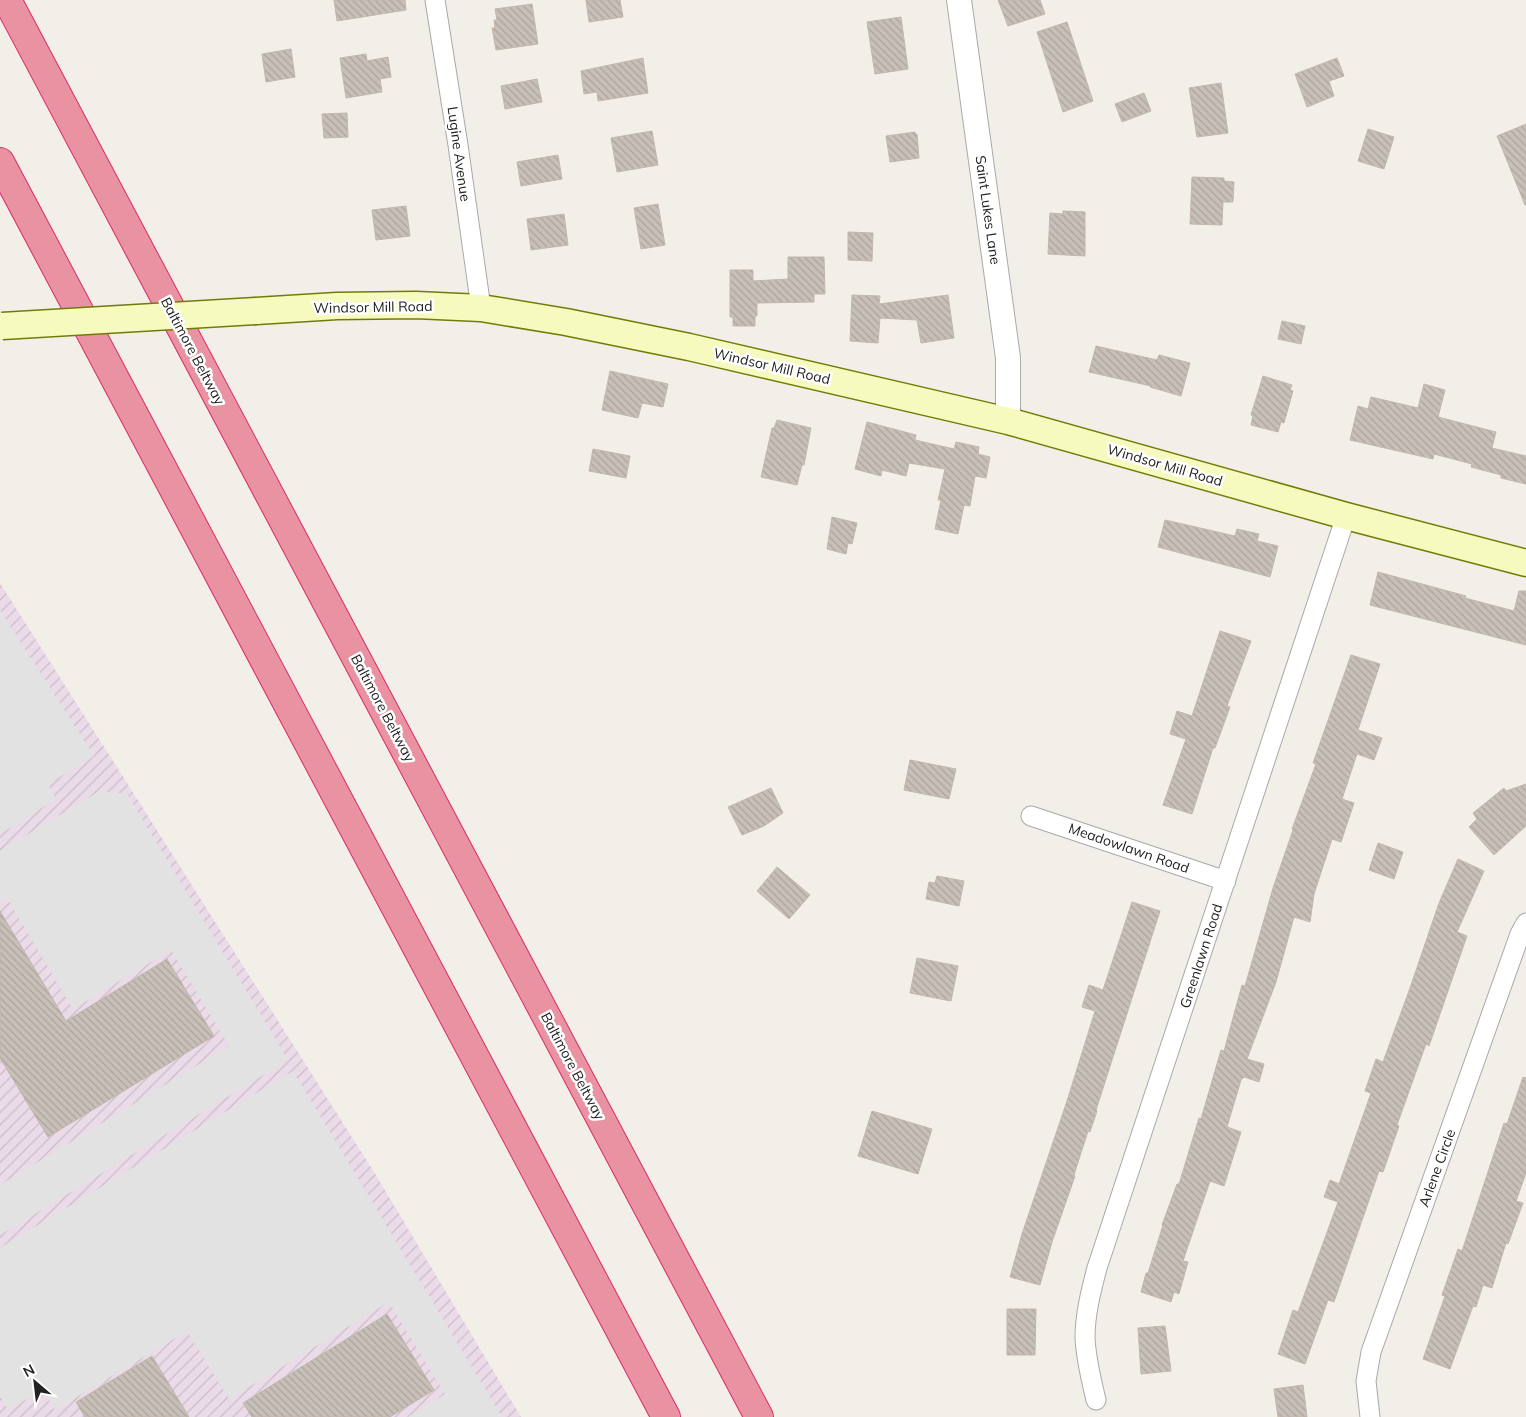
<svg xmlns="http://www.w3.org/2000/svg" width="1526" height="1417" font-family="Mulish,sans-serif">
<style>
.industrial{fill:url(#industrial-furrows)}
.parking{fill:#e2e2e2}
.building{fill:url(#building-back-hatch);stroke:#c4b6ab}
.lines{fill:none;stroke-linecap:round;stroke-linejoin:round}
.minor-casing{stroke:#a9a9a9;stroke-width:21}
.tertiary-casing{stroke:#a9a9a9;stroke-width:26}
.secondary-casing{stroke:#707d05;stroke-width:29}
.motorway-casing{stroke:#dc2a67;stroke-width:30}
.minor{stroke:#fff;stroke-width:19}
.tertiary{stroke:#fff;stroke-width:24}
.secondary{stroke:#f7fabf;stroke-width:26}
.motorway{stroke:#e892a2;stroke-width:28}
.secondary-bridge-casing{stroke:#707d05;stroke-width:29;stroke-linecap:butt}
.secondary-bridge{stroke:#f7fabf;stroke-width:26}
.labels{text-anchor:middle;stroke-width:5;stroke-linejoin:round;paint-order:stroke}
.street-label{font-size:14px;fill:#222;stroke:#fff}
</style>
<defs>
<pattern id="industrial-furrows" width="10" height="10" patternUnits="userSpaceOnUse" patternTransform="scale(1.25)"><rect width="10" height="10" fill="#ebdbe8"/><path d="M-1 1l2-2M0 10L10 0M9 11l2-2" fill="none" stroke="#c9bcc7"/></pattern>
<pattern id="building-back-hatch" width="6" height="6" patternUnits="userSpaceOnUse" patternTransform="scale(1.25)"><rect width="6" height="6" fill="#c7bfb8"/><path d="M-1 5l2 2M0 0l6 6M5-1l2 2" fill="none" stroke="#aba49e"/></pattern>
</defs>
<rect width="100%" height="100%" fill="#f2efe9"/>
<path class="industrial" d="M0 583 374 1172 521 1417H0Z"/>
<g class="parking">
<path d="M0 610 94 756 48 784 56 799 0 834Z"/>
<path d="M100 791 127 794 288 1060 0 1235V1185L229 1046 171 950 73 1009 7 898 0 902V851Z"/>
<path d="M293 1071 502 1417H408L445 1394 389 1302 229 1399 187 1331 55 1410 42 1390 8 1410 0 1396V1248Z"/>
</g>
<g class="building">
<path d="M334 0H405L406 10 337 21Z"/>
<path d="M586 0H620L623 17 589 22Z"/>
<path d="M998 0H1040L1045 14 1008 26Z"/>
<path d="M532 4 538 44 496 50 492 28H495L494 20H497L495 9Z"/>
<path d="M901 17 908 69 875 74 867 22Z"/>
<path d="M1067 22 1093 101 1063 112 1037 32Z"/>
<path d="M291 49 295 77 266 82 262 54Z"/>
<path d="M366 54 367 61 388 57 391 77 380 79 382 92 346 98 340 58Z"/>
<path d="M643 58 648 93 598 101 597 92 584 94 581 71Z"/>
<path d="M1337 58 1344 76 1329 81 1334 96 1307 107 1295 74Z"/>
<path d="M537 79 542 102 505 109 501 86Z"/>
<path d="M1221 83 1228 133 1197 137 1189 88Z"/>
<path d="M1144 93 1151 111 1122 122 1115 104Z"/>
<path d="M347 113 348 137 324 138 322 114Z"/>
<path d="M1526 124V205H1525L1497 136Z"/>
<path d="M1368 129 1394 137 1384 169 1358 161Z"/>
<path d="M652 131 658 165 617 172 611 138Z"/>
<path d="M915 132 916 135 917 134 919 158 890 162 886 136Z"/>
<path d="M558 155 562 179 521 186 517 162Z"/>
<path d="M1192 177 1224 178V181L1234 182 1233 202H1223L1222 225 1190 224Z"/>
<path d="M658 204 665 245 641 249 634 208Z"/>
<path d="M406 206 410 236 376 240 372 210Z"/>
<path d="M1063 211 1085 212V256L1048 254 1050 213 1063 214Z"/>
<path d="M564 214 568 245 531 250 527 219Z"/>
<path d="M848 232 873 233 872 261 848 260Z"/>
<path d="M788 257H824L825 294H814V302L757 303V316H755V326H733V317H730V270H753V281L788 279Z"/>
<path d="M852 295 880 296 879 304 948 295 954 338 921 343 917 320 880 318 878 343 850 341Z"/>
<path d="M1282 321 1305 326 1301 344 1278 339Z"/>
<path d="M1096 346 1157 360 1159 355 1190 363 1181 396 1150 387 1151 386 1089 372Z"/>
<path d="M610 371 668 384 663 407 642 403 638 418 602 410Z"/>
<path d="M1263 376 1292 385 1290 390 1293 391 1284 423 1281 422 1278 432 1251 425 1253 416 1251 415Z"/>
<path d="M1424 384 1445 390 1438 417 1496 432 1492 448 1526 456V484L1501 478V475L1471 467 1472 464 1434 454 1433 459 1350 440 1358 406 1368 409 1371 397 1418 408Z"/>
<path d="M777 420 811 428 804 465H802L797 485 761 477 772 428H774Z"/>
<path d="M867 422 916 435 915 440 954 449 956 442 979 447 978 454 990 457 986 478 975 476 970 506 964 505 958 534 935 529 941 500H938L945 469 909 463 906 476 882 470 881 476 855 469Z"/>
<path d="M593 449 630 456 626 478 589 471Z"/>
<path d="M832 517 857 523 852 544 848 543 846 554 827 549Z"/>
<path d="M1165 520 1235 536 1237 529 1259 534 1257 541 1278 546 1270 577 1158 547Z"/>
<path d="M1378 572 1466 596 1465 598 1514 611 1519 591H1526V645L1370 605Z"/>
<path d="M1220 631 1251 641 1227 706 1230 707 1215 748H1213L1192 814 1163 805 1186 739 1170 734 1177 711 1192 716Z"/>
<path d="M1351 655 1380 664 1358 730 1382 738 1374 760 1357 754 1342 799 1354 803 1341 842 1332 839 1314 894 1310 922 1294 917 1276 982 1247 1059 1264 1064 1259 1082 1244 1077 1241 1080 1227 1127 1241 1132 1224 1186 1210 1181 1183 1261 1188 1262 1179 1294 1174 1292 1171 1302 1141 1292 1146 1273H1148L1163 1225H1162L1177 1184H1179L1199 1118 1201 1119 1221 1050 1224 1051 1242 985 1245 986 1273 888 1293 830 1292 829 1316 764 1313 763Z"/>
<path d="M910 760 956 769 949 799 904 790Z"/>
<path d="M1526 784V826L1494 855 1469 827 1477 819 1473 813 1504 788 1506 791Z"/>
<path d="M771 788 783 813 764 826 742 835 728 807Z"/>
<path d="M1378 843 1403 852 1394 879 1369 870Z"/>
<path d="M1458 859 1484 871 1457 932 1467 936 1429 1046 1426 1044 1397 1125 1399 1126 1383 1172 1379 1171 1334 1302 1328 1300 1305 1364 1278 1354 1293 1310 1298 1312 1338 1202 1324 1197 1330 1180 1339 1184 1371 1093 1365 1091 1376 1059 1383 1062 1410 988 1439 903Z"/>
<path d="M777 867 810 895 789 919 757 891Z"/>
<path d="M937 876 964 881 959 906 926 899 929 882 935 883Z"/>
<path d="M1132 902 1160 911 1096 1110 1097 1111 1090 1132 1088 1131 1074 1175 1075 1176 1052 1242 1040 1285 1010 1277 1022 1234 1067 1101 1095 1011 1082 1007 1089 985 1103 990Z"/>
<path d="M0 911 66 1021 167 959 214 1036 48 1137 0 1058Z"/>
<path d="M917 958 958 966 951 1001 910 993Z"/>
<path d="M1523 1077 1526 1078V1173L1516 1201 1523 1203 1508 1244 1506 1243 1492 1288 1483 1285 1476 1307 1473 1306 1450 1369 1423 1359 1445 1296 1442 1295 1458 1249 1462 1251 1504 1123 1507 1124Z"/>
<path d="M872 1111 932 1129 918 1174 858 1156Z"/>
<path d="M1007 1309H1036L1035 1355H1007Z"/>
<path d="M387 1314 434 1390 390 1417H252L243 1403Z"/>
<path d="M1165 1326 1171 1371 1141 1374 1138 1328Z"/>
<path d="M152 1356 189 1417H85L76 1402Z"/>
<path d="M1303 1385 1307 1417H1278L1274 1389Z"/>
</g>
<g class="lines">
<g class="minor-casing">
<g id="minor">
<path d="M435 0 458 145 481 308"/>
<path d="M1031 816 1226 881"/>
<path d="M1096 1400C1091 1379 1086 1359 1085 1338 1085 1314 1091 1291 1097 1268L1346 516"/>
<path d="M1370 1417 1366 1381 1371 1352 1520 934 1526 923"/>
</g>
</g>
<g class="tertiary-casing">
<path id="tertiary" d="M959 0 1008 358V421"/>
</g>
<g class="secondary-casing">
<path id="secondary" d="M256 311 337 306 416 305 481 308 566 322 689 347 1008 421 1346 516 1526 563"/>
</g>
<g class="motorway-casing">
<g id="motorway">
<path d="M7 0 759 1417"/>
<path d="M0 162 666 1417"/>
</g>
</g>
<use href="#minor" class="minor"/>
<use href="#tertiary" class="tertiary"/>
<use href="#secondary" class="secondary"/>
<use href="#motorway" class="motorway"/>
<g class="secondary-bridge-casing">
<path id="secondary-bridge" d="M2 326 256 311"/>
</g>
<use href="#secondary-bridge" class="secondary-bridge"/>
</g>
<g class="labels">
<g class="street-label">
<text transform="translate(459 154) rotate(82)" y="5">Lugine Avenue</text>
<text transform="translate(988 210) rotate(82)" y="5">Saint Lukes Lane</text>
<text transform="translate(373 307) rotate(-1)" y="5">Windsor Mill Road</text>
<text transform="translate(193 351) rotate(62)" y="5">Baltimore Beltway</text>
<text transform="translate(772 366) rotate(13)" y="5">Windsor Mill Road</text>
<text transform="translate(1165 465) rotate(16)" y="5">Windsor Mill Road</text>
<text transform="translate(383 708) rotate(62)" y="5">Baltimore Beltway</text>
<text transform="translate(1129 848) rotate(19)" y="5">Meadowlawn Road</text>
<text transform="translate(1201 956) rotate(-72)" y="5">Greenlawn Road</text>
<text transform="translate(573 1066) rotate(62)" y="5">Baltimore Beltway</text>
<text transform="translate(1437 1168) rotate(-70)" y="5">Arlene Circle</text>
</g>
</g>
<g transform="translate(35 1382) rotate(332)" stroke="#ffffff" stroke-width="4" paint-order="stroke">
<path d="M0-4L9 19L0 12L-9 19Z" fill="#222222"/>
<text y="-8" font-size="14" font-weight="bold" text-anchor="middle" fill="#222222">N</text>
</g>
</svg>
